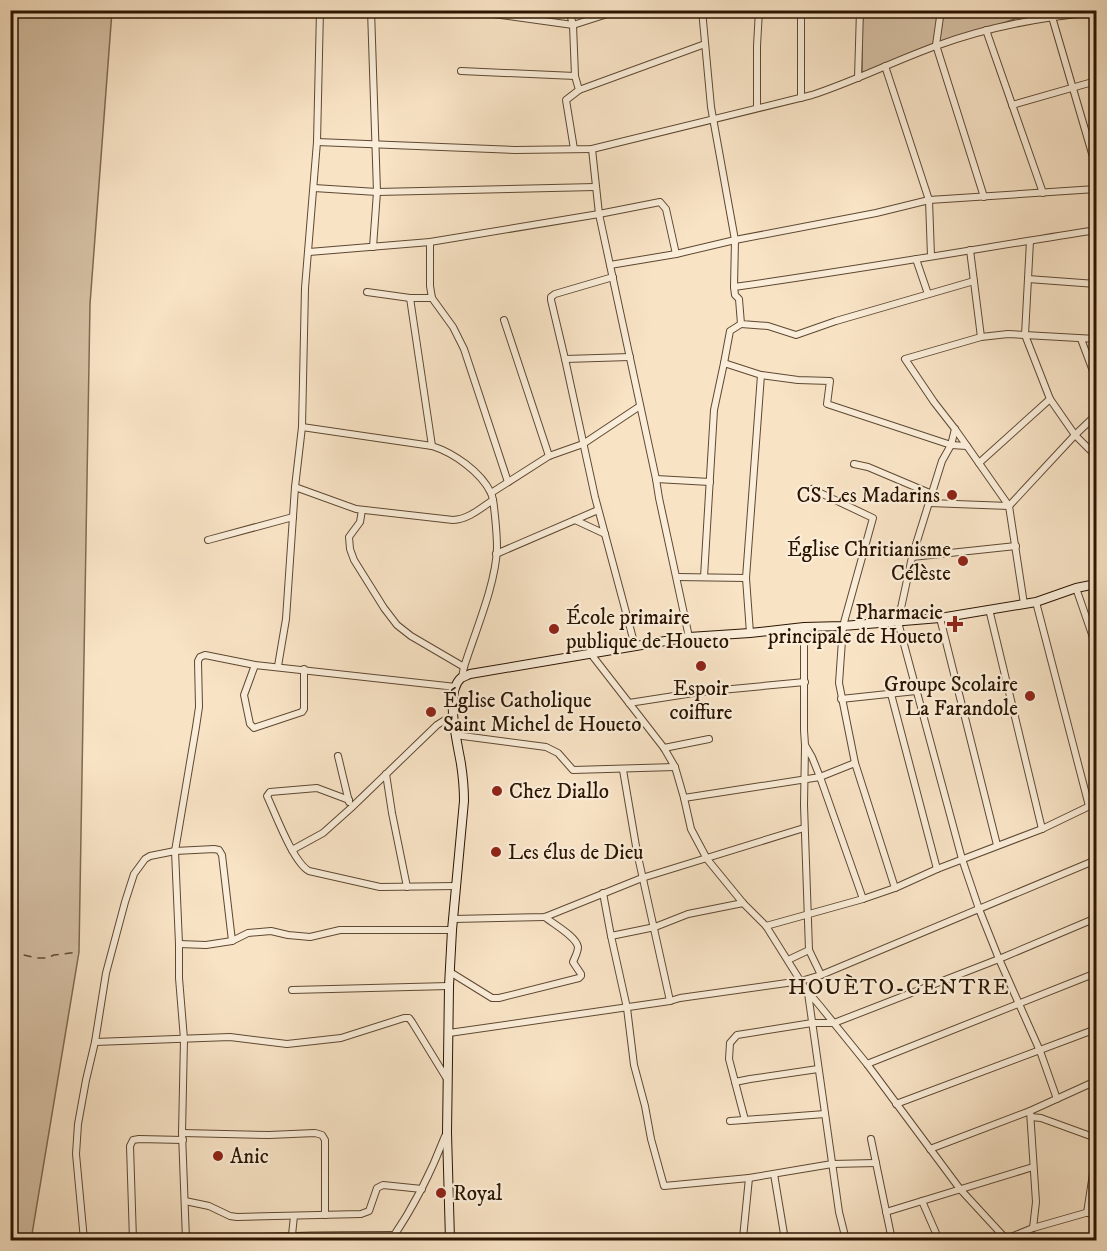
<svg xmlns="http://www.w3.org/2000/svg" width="1107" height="1251" font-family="'IM FELL DW Pica',serif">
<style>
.green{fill:#d5c0a4;stroke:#806a52;stroke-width:1.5}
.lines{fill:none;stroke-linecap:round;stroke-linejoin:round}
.ferry{stroke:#614b35;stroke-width:1.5;stroke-dasharray:8 6;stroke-linecap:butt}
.street-casing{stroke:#5e4832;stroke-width:8}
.secondary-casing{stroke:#2b1401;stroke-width:10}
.street{stroke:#faedd9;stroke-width:6}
.secondary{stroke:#faedd9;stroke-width:8}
.poi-dot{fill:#8f2418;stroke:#faedd9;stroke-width:2}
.labels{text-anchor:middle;stroke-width:4.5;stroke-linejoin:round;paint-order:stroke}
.poi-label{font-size:21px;fill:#2b1401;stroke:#faedd9;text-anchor:start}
.neighbourhood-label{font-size:22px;letter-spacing:1.5px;fill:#2b1401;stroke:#faedd9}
</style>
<rect width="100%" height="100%" fill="#f8e3c5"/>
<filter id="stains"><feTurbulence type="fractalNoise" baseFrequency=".00333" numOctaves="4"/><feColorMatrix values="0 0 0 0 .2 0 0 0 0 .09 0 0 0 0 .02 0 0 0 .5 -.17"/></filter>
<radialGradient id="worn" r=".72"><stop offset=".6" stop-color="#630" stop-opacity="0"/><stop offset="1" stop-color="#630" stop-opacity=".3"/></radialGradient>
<g class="green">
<path d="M10 11H112L90 304 79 952 31 1240H10Z"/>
<path d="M862 11H1059L1054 14 1017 18 862 75Z"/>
</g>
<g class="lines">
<path class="ferry" d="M10 952 37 958H47L54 955 79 952"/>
<g class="street-casing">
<g id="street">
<path d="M371 10 377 192 373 247"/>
<path d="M464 10 573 25 620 10"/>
<path d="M569 10 573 25 575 76 579 90 566 100 574 149"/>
<path d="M702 10 711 107 735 240 734 287 735 295 739 299 741 324 768 326 796 335 836 321 974 281"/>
<path d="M941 10 936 45 984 197"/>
<path d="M1052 17 1096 167"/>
<path d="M986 30 1043 193"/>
<path d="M885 66 929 200 931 256"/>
<path d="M461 71 575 76"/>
<path d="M858 78 860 10"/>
<path d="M579 90 705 44"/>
<path d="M801 98V10"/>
<path d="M1012 105 1096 81"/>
<path d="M757 108V46L759 10"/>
<path d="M317 142 515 150 592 149 812 95C855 81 894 61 936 46 987 27 1042 17 1096 12"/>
<path d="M592 149 599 214 656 479 659 498 689 637"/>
<path d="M314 188 377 192 595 187"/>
<path d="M1030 241 1025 335 1050 399 1075 435 1092 452 1096 453"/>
<path d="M430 242V286L432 298 453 327 464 349 508 482"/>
<path d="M970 250 981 337"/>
<path d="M309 252 430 242 599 214 660 202 666 209 676 254"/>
<path d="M916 259 928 294"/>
<path d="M610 265 676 254 735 240 876 213 929 200 1096 189"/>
<path d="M613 277 555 294 551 297V300L565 359 595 497 635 646"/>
<path d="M1028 279 1096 284"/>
<path d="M734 287C855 270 976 249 1096 230"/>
<path d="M367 292 410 298H432"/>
<path d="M410 298 432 446"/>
<path d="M504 320 549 456"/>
<path d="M1081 339 1096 379"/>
<path d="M565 359 630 357"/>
<path d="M724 363 730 331 741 324"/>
<path d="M302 427 432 446C454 453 481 472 491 493 494 500 494 509 495 516 496 526 497 537 497 548 496 584 475 632 464 667L462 677"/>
<path d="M955 429 951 445 942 461 912 557 898 622 962 859 979 909 999 959 1040 1051 1057 1099"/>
<path d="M967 446 955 429 934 402 905 359 981 337 1008 334 1096 339"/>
<path d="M979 463 1050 399"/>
<path d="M854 464 868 467 932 494"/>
<path d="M656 479 710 482"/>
<path d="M295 487 356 509 453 520C469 519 481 508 493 500"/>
<path d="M812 489 873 518 843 626 839 683 855 763 895 888"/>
<path d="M491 493 549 456 583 444 640 406"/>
<path d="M929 503 1009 506 1075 435 1096 415"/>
<path d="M362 510 360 522 349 537 350 549 354 560 384 608 397 625 411 636 464 667"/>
<path d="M575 520 605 534"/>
<path d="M208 540 293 517"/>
<path d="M496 554 598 510"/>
<path d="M912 557 1016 546"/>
<path d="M677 577 746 578"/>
<path d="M704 577 714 410 724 363 761 375 798 380 830 381 827 404 951 445 967 446 1009 506 1024 604"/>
<path d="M1076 588 1096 646"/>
<path d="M1036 602 1089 806"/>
<path d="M989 609 1042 829"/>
<path d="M940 618 997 845"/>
<path d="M804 627V730L805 745 812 757 820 777 863 899"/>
<path d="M750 633 746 578 761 375"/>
<path d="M591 654 664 748 675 767 684 798 691 829 707 859 743 903 766 926 808 993 839 1212 846 1240"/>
<path d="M255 665 244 695 250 724 254 728 302 712 304 709V669"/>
<path d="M278 666 286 619 295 487 302 427 305 288 317 142 320 10"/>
<path d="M891 694 937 869"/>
<path d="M841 699 916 691"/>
<path d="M629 703 700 692 805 682"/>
<path d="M455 735 546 747 558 753 573 770 675 767"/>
<path d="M805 747 804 805 809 950 821 975"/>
<path d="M664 748 709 739"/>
<path d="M338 756 349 802"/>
<path d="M623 770 637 852 670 1001"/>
<path d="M386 774 392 813 407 887"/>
<path d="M684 798 820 777 855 763"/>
<path d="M349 800 317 788 270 792 267 796C276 815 293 862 309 871L380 887 457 886"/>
<path d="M292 850 323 833 351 808 437 725 453 715"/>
<path d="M603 893 611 936 627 1008 634 1065 645 1106 651 1139 664 1186 749 1178"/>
<path d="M453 919 545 917 642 878 804 828"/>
<path d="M766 926 863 899 895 888 937 869 1042 829 1096 803"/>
<path d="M611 936 655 927 688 914 743 903"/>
<path d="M179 944 206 945 232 941 248 933 271 931 288 935 310 937 340 930H452"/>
<path d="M788 960 809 950"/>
<path d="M450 972 492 998H499L579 978 581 976V974L573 962C575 957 578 952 578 947 576 936 553 924 545 917"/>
<path d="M292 990 449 986"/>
<path d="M809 993 820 1006 867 1064 960 1189 1007 1240"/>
<path d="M449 1033 670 1001 680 998 801 981 821 975 1096 860"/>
<path d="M95 1042 230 1037 287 1044 341 1038 404 1018H409L412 1022 447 1079"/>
<path d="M867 1064 1096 973"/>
<path d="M735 1082 750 1079 818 1069"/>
<path d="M896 1104 1096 1029"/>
<path d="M1030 1111 1036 1202 1033 1228"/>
<path d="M1031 1117 1041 1118 1096 1138"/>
<path d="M745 1120 729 1059 730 1043 737 1035 812 1023H834L999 959 1096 918"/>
<path d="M730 1121 825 1114"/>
<path d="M182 1133 269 1135 315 1133 322 1135 325 1140V1215"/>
<path d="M871 1139 892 1240"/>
<path d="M930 1149 1030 1111 1096 1081"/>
<path d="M774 1174 785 1240"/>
<path d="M185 1201 209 1206 230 1216 237 1217 361 1214 369 1211 377 1188 383 1185 422 1189"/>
<path d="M922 1201 939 1240"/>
<path d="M886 1212 1033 1167"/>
<path d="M1087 1213 1096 1154"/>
<path d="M292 1235 294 1216"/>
<path d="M1006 1239 1033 1228 1096 1210"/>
<path d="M84 1240 76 1154 78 1124 86 1080 95 1042 106 973 125 902 134 874 145 859 150 856 175 851 214 849 219 850 222 855 232 941"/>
<path d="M133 1240 130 1146 133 1140 139 1139 183 1140"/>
<path d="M186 1240 182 1133 184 1039 179 978V944L175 851 196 727 199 707 198 661 200 657 205 655 255 665 456 687"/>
<path d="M213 1240C273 1235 334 1235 394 1235L397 1240"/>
<path d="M391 1240C413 1208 431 1173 445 1136"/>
<path d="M566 1240 567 1238H578L648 1239 683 1237 727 1239 743 1238 749 1178 832 1164 876 1163"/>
</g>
</g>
<g class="secondary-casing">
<path id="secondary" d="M450 1240 447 1133 449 986 452 930 464 801C464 789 463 777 461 764 458 745 444 693 461 678 463 677 468 675 470 674L689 637 750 633 804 627 843 626 940 618 1036 602 1076 588 1091 585 1096 587"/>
</g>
<use href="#street" class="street"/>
<use href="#secondary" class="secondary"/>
</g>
<g class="poi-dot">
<circle cx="952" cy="495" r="6"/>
<circle cx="963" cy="561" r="6"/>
<path d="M952 615h6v6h6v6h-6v6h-6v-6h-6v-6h6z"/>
<circle cx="554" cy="629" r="6"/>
<circle cx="701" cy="666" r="6"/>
<circle cx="1030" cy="696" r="6"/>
<circle cx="431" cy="712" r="6"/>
<circle cx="497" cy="791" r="6"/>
<circle cx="496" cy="852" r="6"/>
<circle cx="218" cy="1156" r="6"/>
<circle cx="441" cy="1193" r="6"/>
</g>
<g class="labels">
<g class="poi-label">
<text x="940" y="502" text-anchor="end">CS Les Madarins</text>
<text x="951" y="556" text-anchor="end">Église Chritianisme<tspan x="951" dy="24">Célèste</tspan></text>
<text x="943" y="619" text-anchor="end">Pharmacie<tspan x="943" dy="24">principale de Houeto</tspan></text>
<text x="566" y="624">École primaire<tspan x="566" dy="24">publique de Houeto</tspan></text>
<text x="1018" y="691" text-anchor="end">Groupe Scolaire<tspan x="1018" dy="24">La Farandole</tspan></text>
<text x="701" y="695" text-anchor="middle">Espoir<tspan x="701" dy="24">coiffure</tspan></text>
<text x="443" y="707">Église Catholique<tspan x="443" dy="24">Saint Michel de Houeto</tspan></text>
<text x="509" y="798">Chez Diallo</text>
<text x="508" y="859">Les élus de Dieu</text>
<text x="230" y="1163">Anic</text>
<text x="453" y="1200">Royal</text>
</g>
<g class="neighbourhood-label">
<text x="899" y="994">HOUÈTO-CENTRE</text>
</g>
</g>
<rect width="1107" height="1251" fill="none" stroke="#f8e3c5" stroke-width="36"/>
<rect x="12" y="12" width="1083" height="1227" fill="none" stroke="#2b1401" stroke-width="3"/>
<rect x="18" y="18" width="1071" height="1215" fill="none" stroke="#2b1401" stroke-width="1.5"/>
<rect width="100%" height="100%" filter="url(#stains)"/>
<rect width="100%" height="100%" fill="url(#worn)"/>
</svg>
